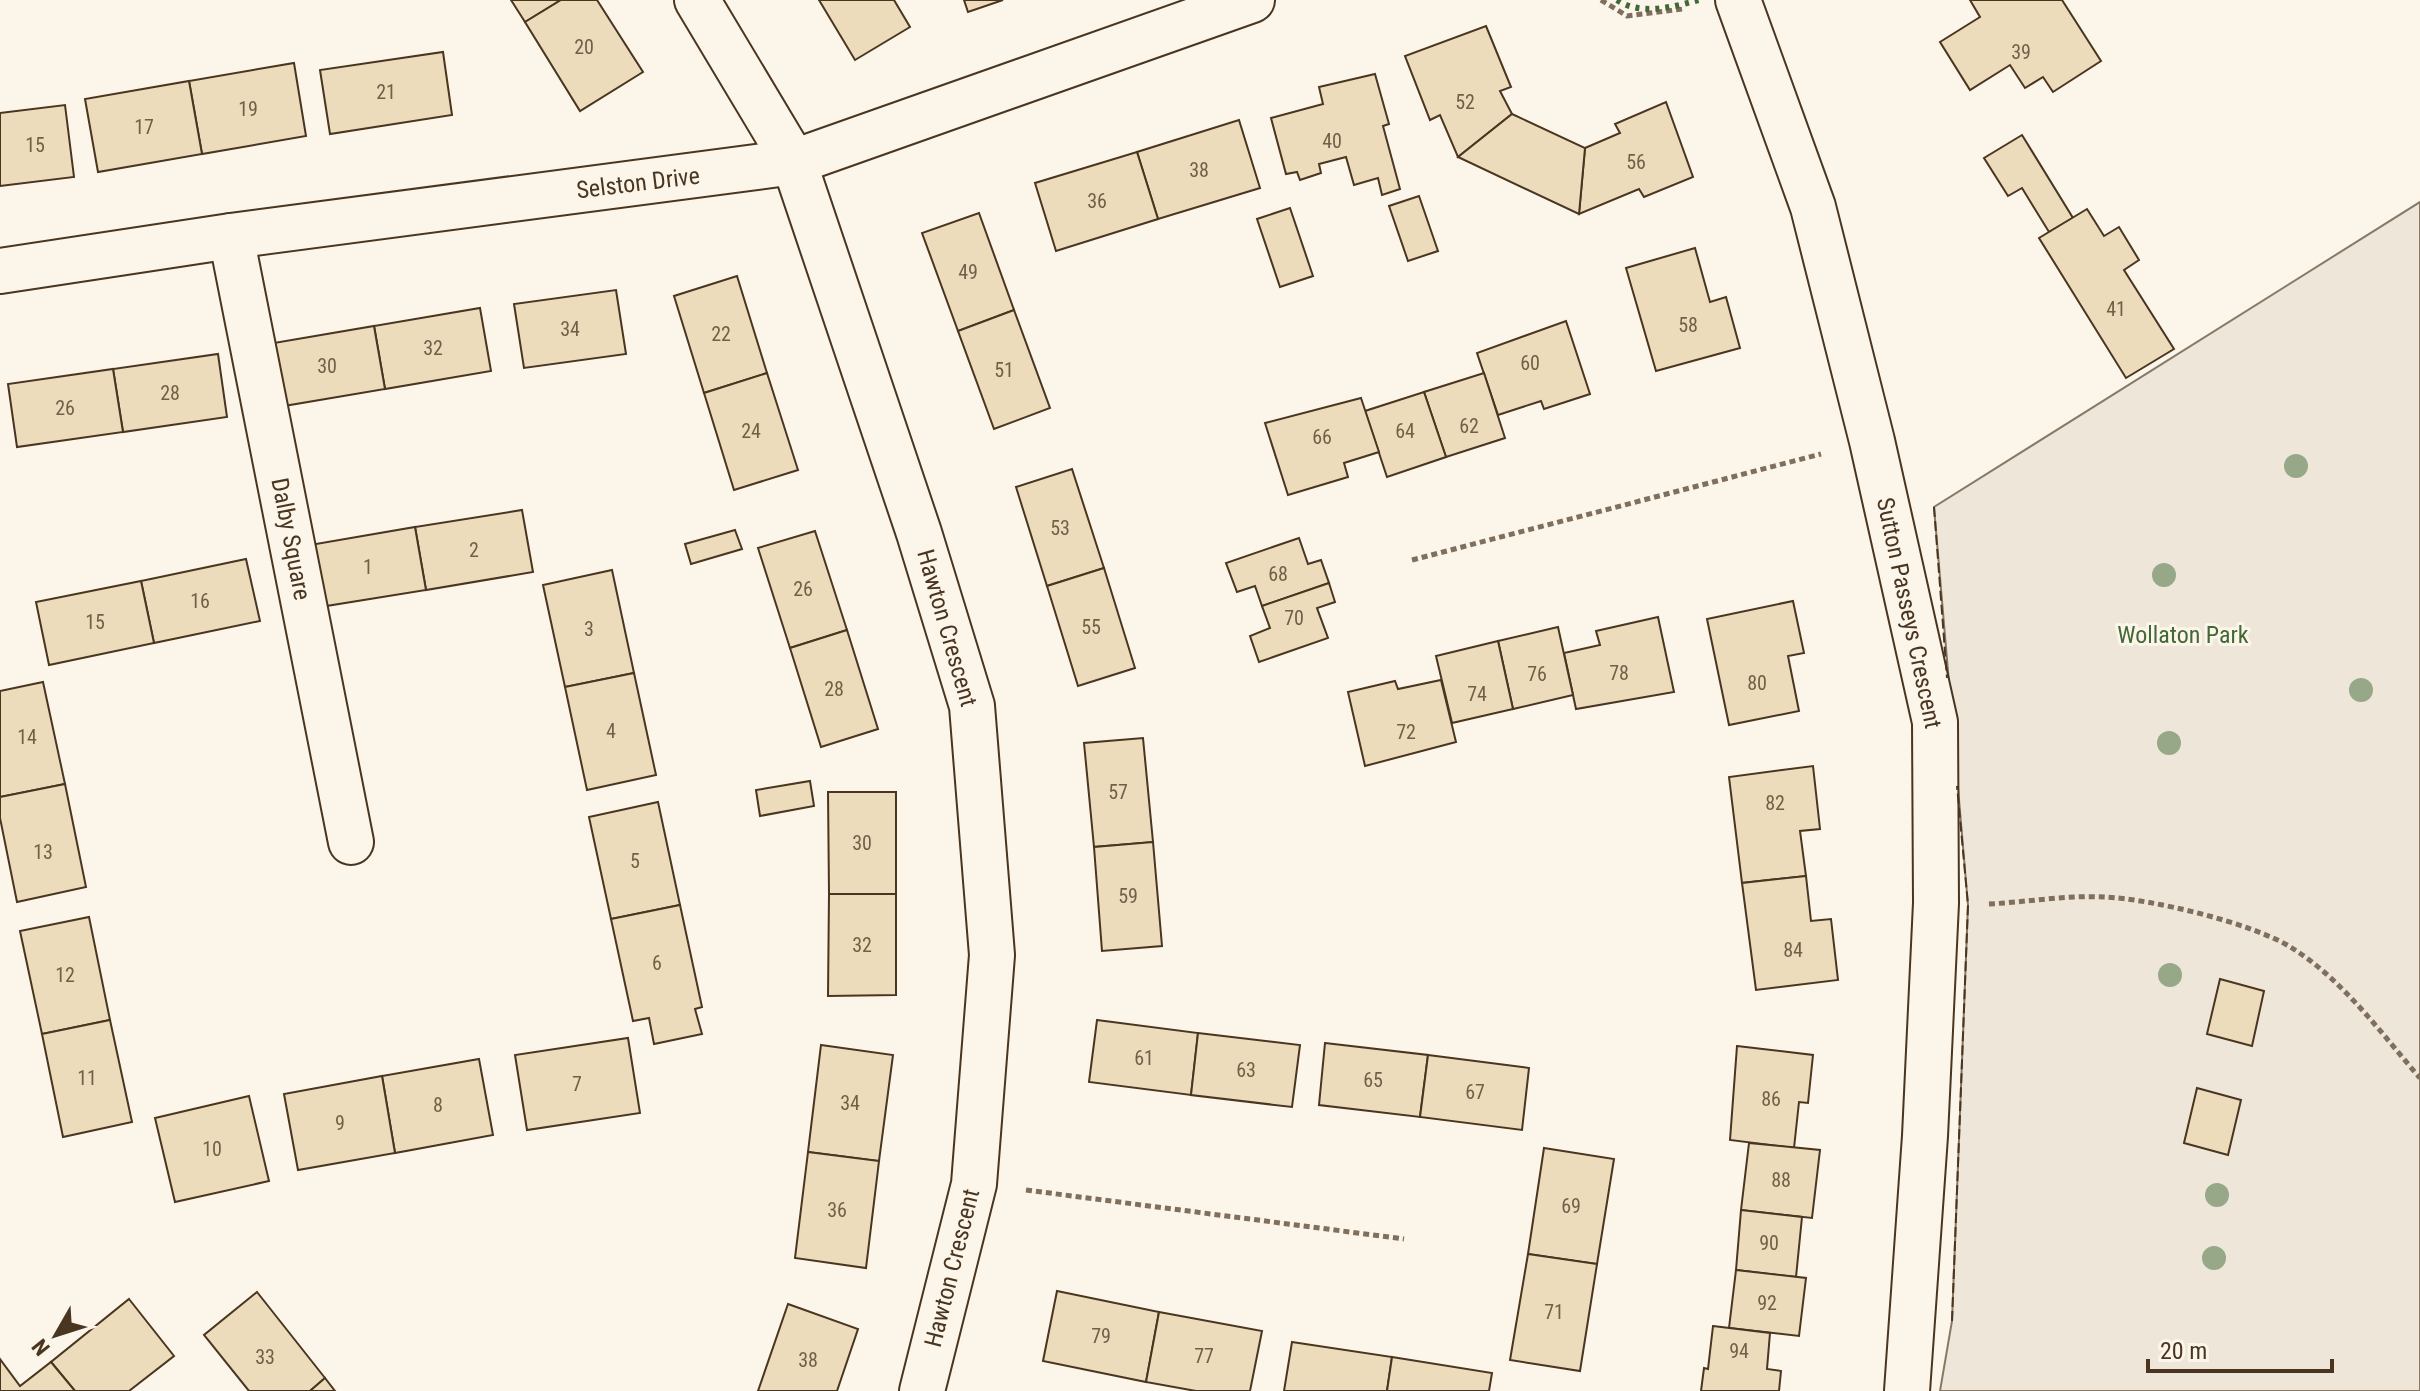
<svg xmlns="http://www.w3.org/2000/svg" width="2420" height="1391" font-family="'Roboto Condensed',sans-serif">
<style>
.green{fill:#ede6d9;stroke:#887966;stroke-width:2}
.building{fill:#ecdcbc;stroke:#4a3520;stroke-width:2}
.lines{fill:none;stroke-linecap:round;stroke-linejoin:round}
.minor-casing{stroke:#4a3520;stroke-width:48}
.path{stroke:#7f6f5c;stroke-width:5;stroke-dasharray:6 4;stroke-linecap:butt}
.minor{stroke:#fbf6e9;stroke-width:44}
.hedge{stroke:#436837;stroke-width:6;stroke-dasharray:4 6;stroke-linecap:butt}
.fence{stroke:#4a3520;stroke-width:2;stroke-dasharray:10 4;stroke-linecap:butt}
.tree{fill:#96a887}
.labels{text-anchor:middle;stroke-width:6;stroke-linejoin:round;paint-order:stroke}
.number-label{font-size:20px;fill:#725f47}
.street-label{font-size:24px;fill:#4a3520;stroke:#fbf6e9}
.park-label{font-size:24px;fill:#436837;stroke:#fbf6e9}
</style>
<rect width="100%" height="100%" fill="#fbf6e9"/>
<path class="green" d="M2420 202V1391H1940L1952 1321 1968 905 1934 507Z"/>
<g class="building">
<path d="M511 0H561L525 22Z"/>
<path d="M561 0H597L643 72 580 111 525 22Z"/>
<path d="M819 0H894L910 27 855 60Z"/>
<path d="M964 0H1003L968 12Z"/>
<path d="M1970 0H2062L2101 61 2053 92 2043 77 2025 88 2010 65 1970 90 1940 42 1980 17Z"/>
<path d="M1486 26 1511 87 1500 91 1512 114 1458 157 1440 115 1430 120 1405 56Z"/>
<path d="M443 52 452 115 330 134 320 70Z"/>
<path d="M294 63 306 136 202 154 189 81Z"/>
<path d="M1375 74 1389 124 1383 126 1400 189 1382 195 1378 178 1354 185 1346 157 1319 164 1321 173 1300 180 1297 172 1286 174 1271 118 1323 104 1319 87Z"/>
<path d="M189 81 202 154 98 172 85 99Z"/>
<path d="M1666 102 1693 177 1644 197 1639 189 1579 214 1585 148 1620 133 1615 124Z"/>
<path d="M65 105 74 177 0 186V113Z"/>
<path d="M1512 114 1585 148 1579 214 1458 157Z"/>
<path d="M1239 120 1260 188 1158 219 1137 152Z"/>
<path d="M2022 135 2073 218 2049 232 2022 188 2008 196 1984 158Z"/>
<path d="M1137 152 1158 219 1056 251 1035 183Z"/>
<path d="M1419 196 1438 251 1408 261 1389 206Z"/>
<path d="M1290 208 1313 276 1280 287 1257 219Z"/>
<path d="M2087 209 2104 236 2119 227 2139 260 2124 270 2174 349 2126 378 2039 238Z"/>
<path d="M979 213 1014 310 958 331 922 233Z"/>
<path d="M1695 248 1710 302 1726 297 1740 348 1656 371 1626 268Z"/>
<path d="M737 276 767 373 704 393 674 296Z"/>
<path d="M616 290 626 354 524 368 514 304Z"/>
<path d="M480 308 491 371 385 389 374 326Z"/>
<path d="M1014 310 1050 408 994 429 958 331Z"/>
<path d="M1566 321 1590 394 1544 409 1541 401 1498 415 1477 353Z"/>
<path d="M374 326 385 389 278 407 268 344Z"/>
<path d="M218 354 227 417 123 432 113 369Z"/>
<path d="M113 369 123 432 17 447 8 384Z"/>
<path d="M767 373 798 470 734 490 704 393Z"/>
<path d="M1484 373 1505 438 1446 457 1424 392Z"/>
<path d="M1424 392 1446 457 1387 477 1365 411Z"/>
<path d="M1361 398 1379 452 1344 463 1348 477 1288 495 1265 423Z"/>
<path d="M1072 469 1104 568 1047 586 1016 487Z"/>
<path d="M522 510 533 572 426 590 415 527Z"/>
<path d="M415 527 426 590 320 607 310 545Z"/>
<path d="M735 530 742 549 691 564 685 544Z"/>
<path d="M815 531 847 630 790 648 758 548Z"/>
<path d="M1299 538 1308 564 1321 560 1329 583 1262 606 1255 586 1237 592 1226 563Z"/>
<path d="M246 559 260 621 154 643 141 581Z"/>
<path d="M1104 568 1135 668 1078 686 1047 586Z"/>
<path d="M612 570 634 673 565 687 543 585Z"/>
<path d="M141 581 154 643 49 665 36 602Z"/>
<path d="M1329 583 1335 602 1317 608 1328 638 1259 662 1250 636 1270 628 1262 606Z"/>
<path d="M1793 601 1804 653 1788 656 1799 711 1729 725 1707 619Z"/>
<path d="M1658 617 1674 692 1576 709 1564 653 1600 645 1596 631Z"/>
<path d="M1558 627 1573 695 1513 709 1498 641Z"/>
<path d="M847 630 878 729 821 747 790 648Z"/>
<path d="M1498 641 1513 709 1452 723 1436 656Z"/>
<path d="M634 673 656 775 587 790 565 687Z"/>
<path d="M1441 680 1456 742 1365 766 1348 692 1395 681 1398 689Z"/>
<path d="M43 682 65 784 0 797V691Z"/>
<path d="M1143 738 1153 842 1094 847 1084 743Z"/>
<path d="M1813 766 1820 829 1800 831 1806 876 1742 883 1729 777Z"/>
<path d="M810 781 814 806 760 816 756 790Z"/>
<path d="M65 784 86 887 17 902 0 818V797Z"/>
<path d="M828 792H896V894H829Z"/>
<path d="M658 802 680 905 611 919 589 817Z"/>
<path d="M1153 842 1162 946 1102 951 1094 847Z"/>
<path d="M1806 876 1811 921 1831 919 1838 980 1756 990 1742 883Z"/>
<path d="M829 894H896V995L828 996Z"/>
<path d="M680 905 702 1007 695 1009 702 1034 654 1044 649 1018 633 1021 611 919Z"/>
<path d="M89 917 110 1020 42 1034 20 931Z"/>
<path d="M2220 979 2264 991 2252 1046 2207 1034Z"/>
<path d="M110 1020 132 1122 63 1137 42 1034Z"/>
<path d="M1097 1020 1198 1033 1191 1095 1089 1082Z"/>
<path d="M1198 1033 1300 1045 1292 1107 1191 1095Z"/>
<path d="M628 1038 640 1113 527 1130 515 1055Z"/>
<path d="M1325 1043 1428 1055 1420 1117 1319 1105Z"/>
<path d="M821 1045 893 1055 879 1161 808 1152Z"/>
<path d="M1737 1046 1813 1055 1808 1103 1799 1102 1794 1148 1730 1140Z"/>
<path d="M1428 1055 1529 1068 1522 1130 1420 1117Z"/>
<path d="M479 1059 493 1135 395 1153 382 1076Z"/>
<path d="M382 1076 395 1153 298 1170 284 1094Z"/>
<path d="M2197 1088 2241 1100 2228 1155 2184 1143Z"/>
<path d="M249 1096 269 1181 175 1202 155 1118Z"/>
<path d="M1749 1143 1820 1150 1812 1218 1741 1210Z"/>
<path d="M1544 1148 1614 1159 1597 1264 1528 1254Z"/>
<path d="M808 1152 879 1161 866 1268 795 1258Z"/>
<path d="M1741 1210 1802 1217 1796 1277 1736 1270Z"/>
<path d="M1528 1254 1597 1264 1580 1371 1510 1360Z"/>
<path d="M1736 1270 1806 1278 1799 1336 1729 1328Z"/>
<path d="M1057 1291 1159 1312 1146 1382 1043 1361Z"/>
<path d="M257 1292 325 1378 310 1391H249L204 1335Z"/>
<path d="M129 1299 174 1356 129 1391H75L51 1362Z"/>
<path d="M788 1304 858 1329 837 1391H758Z"/>
<path d="M1159 1312 1262 1331 1250 1391H1196L1146 1382Z"/>
<path d="M1713 1326 1770 1333 1767 1369 1781 1371 1779 1391H1701L1704 1368 1708 1369Z"/>
<path d="M1292 1342 1392 1357 1387 1391H1284Z"/>
<path d="M1392 1357 1492 1373 1489 1391H1387Z"/>
<path d="M0 1359 20 1386 51 1362 75 1391H0Z"/>
<path d="M325 1378 335 1391H310Z"/>
</g>
<g class="lines">
<g class="minor-casing">
<g id="minor">
<path d="M697 0 794 162 919 533 972 706 992 955 974 1184 922 1391"/>
<path d="M1738 0 1813 207 1872 441 1935 722 1936 903 1925 1136 1907 1391"/>
<path d="M231 236 351 842"/>
<path d="M0 271 231 236 794 162 1252 0"/>
</g>
</g>
<g class="path">
<path d="M1601 0 1627 16 1683 9"/>
<path d="M1412 560 1821 454"/>
<path d="M1989 904C2027 902 2067 895 2105 897 2151 899 2253 923 2292 948 2343 980 2381 1033 2420 1078"/>
<path d="M1026 1190 1404 1239"/>
</g>
<use href="#minor" class="minor"/>
<path class="hedge" d="M1617 0C1641 16 1673 7 1699 0"/>
<g class="fence">
<path d="M1934 507 1947 678"/>
<path d="M1952 1321 1968 905 1957 786"/>
</g>
</g>
<g class="tree">
<circle cx="2296" cy="466" r="12"/>
<circle cx="2164" cy="575" r="12"/>
<circle cx="2361" cy="690" r="12"/>
<circle cx="2169" cy="743" r="12"/>
<circle cx="2170" cy="975" r="12"/>
<circle cx="2217" cy="1195" r="12"/>
<circle cx="2214" cy="1258" r="12"/>
</g>
<g class="labels">
<g class="number-label">
<text x="584" y="54">20</text>
<text x="2021" y="59">39</text>
<text x="386" y="99">21</text>
<text x="1465" y="109">52</text>
<text x="248" y="116">19</text>
<text x="144" y="134">17</text>
<text x="1332" y="148">40</text>
<text x="35" y="152">15</text>
<text x="1636" y="169">56</text>
<text x="1199" y="177">38</text>
<text x="1097" y="208">36</text>
<text x="968" y="279">49</text>
<text x="2116" y="316">41</text>
<text x="1688" y="332">58</text>
<text x="570" y="336">34</text>
<text x="721" y="341">22</text>
<text x="433" y="355">32</text>
<text x="1530" y="370">60</text>
<text x="327" y="373">30</text>
<text x="1004" y="377">51</text>
<text x="170" y="400">28</text>
<text x="65" y="415">26</text>
<text x="1469" y="433">62</text>
<text x="751" y="438">24</text>
<text x="1405" y="438">64</text>
<text x="1322" y="444">66</text>
<text x="1060" y="535">53</text>
<text x="474" y="557">2</text>
<text x="368" y="574">1</text>
<text x="1278" y="581">68</text>
<text x="803" y="596">26</text>
<text x="200" y="608">16</text>
<text x="1294" y="625">70</text>
<text x="95" y="629">15</text>
<text x="1091" y="634">55</text>
<text x="589" y="636">3</text>
<text x="1619" y="680">78</text>
<text x="1537" y="681">76</text>
<text x="1757" y="690">80</text>
<text x="834" y="696">28</text>
<text x="1477" y="701">74</text>
<text x="611" y="738">4</text>
<text x="1406" y="739">72</text>
<text x="27" y="744">14</text>
<text x="1118" y="799">57</text>
<text x="1775" y="810">82</text>
<text x="862" y="850">30</text>
<text x="43" y="859">13</text>
<text x="635" y="868">5</text>
<text x="1128" y="903">59</text>
<text x="862" y="952">32</text>
<text x="1793" y="957">84</text>
<text x="657" y="970">6</text>
<text x="65" y="982">12</text>
<text x="1144" y="1065">61</text>
<text x="1246" y="1077">63</text>
<text x="87" y="1085">11</text>
<text x="1373" y="1087">65</text>
<text x="577" y="1091">7</text>
<text x="1475" y="1099">67</text>
<text x="1771" y="1106">86</text>
<text x="850" y="1110">34</text>
<text x="438" y="1112">8</text>
<text x="340" y="1130">9</text>
<text x="212" y="1156">10</text>
<text x="1781" y="1187">88</text>
<text x="1571" y="1213">69</text>
<text x="837" y="1217">36</text>
<text x="1769" y="1250">90</text>
<text x="1767" y="1310">92</text>
<text x="1554" y="1319">71</text>
<text x="1101" y="1343">79</text>
<text x="1739" y="1358">94</text>
<text x="1204" y="1363">77</text>
<text x="265" y="1364">33</text>
<text x="808" y="1367">38</text>
</g>
<g class="street-label">
<text transform="translate(638 183) rotate(-7)" y="8">Selston Drive</text>
<text transform="translate(291 539) rotate(79)" y="8">Dalby Square</text>
<text transform="translate(1909 613) rotate(78)" y="8">Sutton Passeys Crescent</text>
<text transform="translate(947 628) rotate(74)" y="8">Hawton Crescent</text>
<text transform="translate(952 1268) rotate(-76)" y="8">Hawton Crescent</text>
</g>
<g class="park-label">
<text x="2183" y="643">Wollaton Park</text>
</g>
</g>
<g transform="translate(56 1335) rotate(231)" stroke="#fbf6e9" stroke-width="6" paint-order="stroke">
<path d="M0-6L14 30L0 20L-14 30Z" fill="#4a3520"/>
<text y="-12" font-size="22" font-weight="bold" text-anchor="middle" fill="#4a3520">N</text>
</g>
<path d="M2148 1359v12h184v-12" fill="none" stroke="#4a3520" stroke-width="4"/>
<text x="2160" y="1359" font-size="24" fill="#4a3520" stroke="#fbf6e9" stroke-width="6" paint-order="stroke">20 m</text>
</svg>
